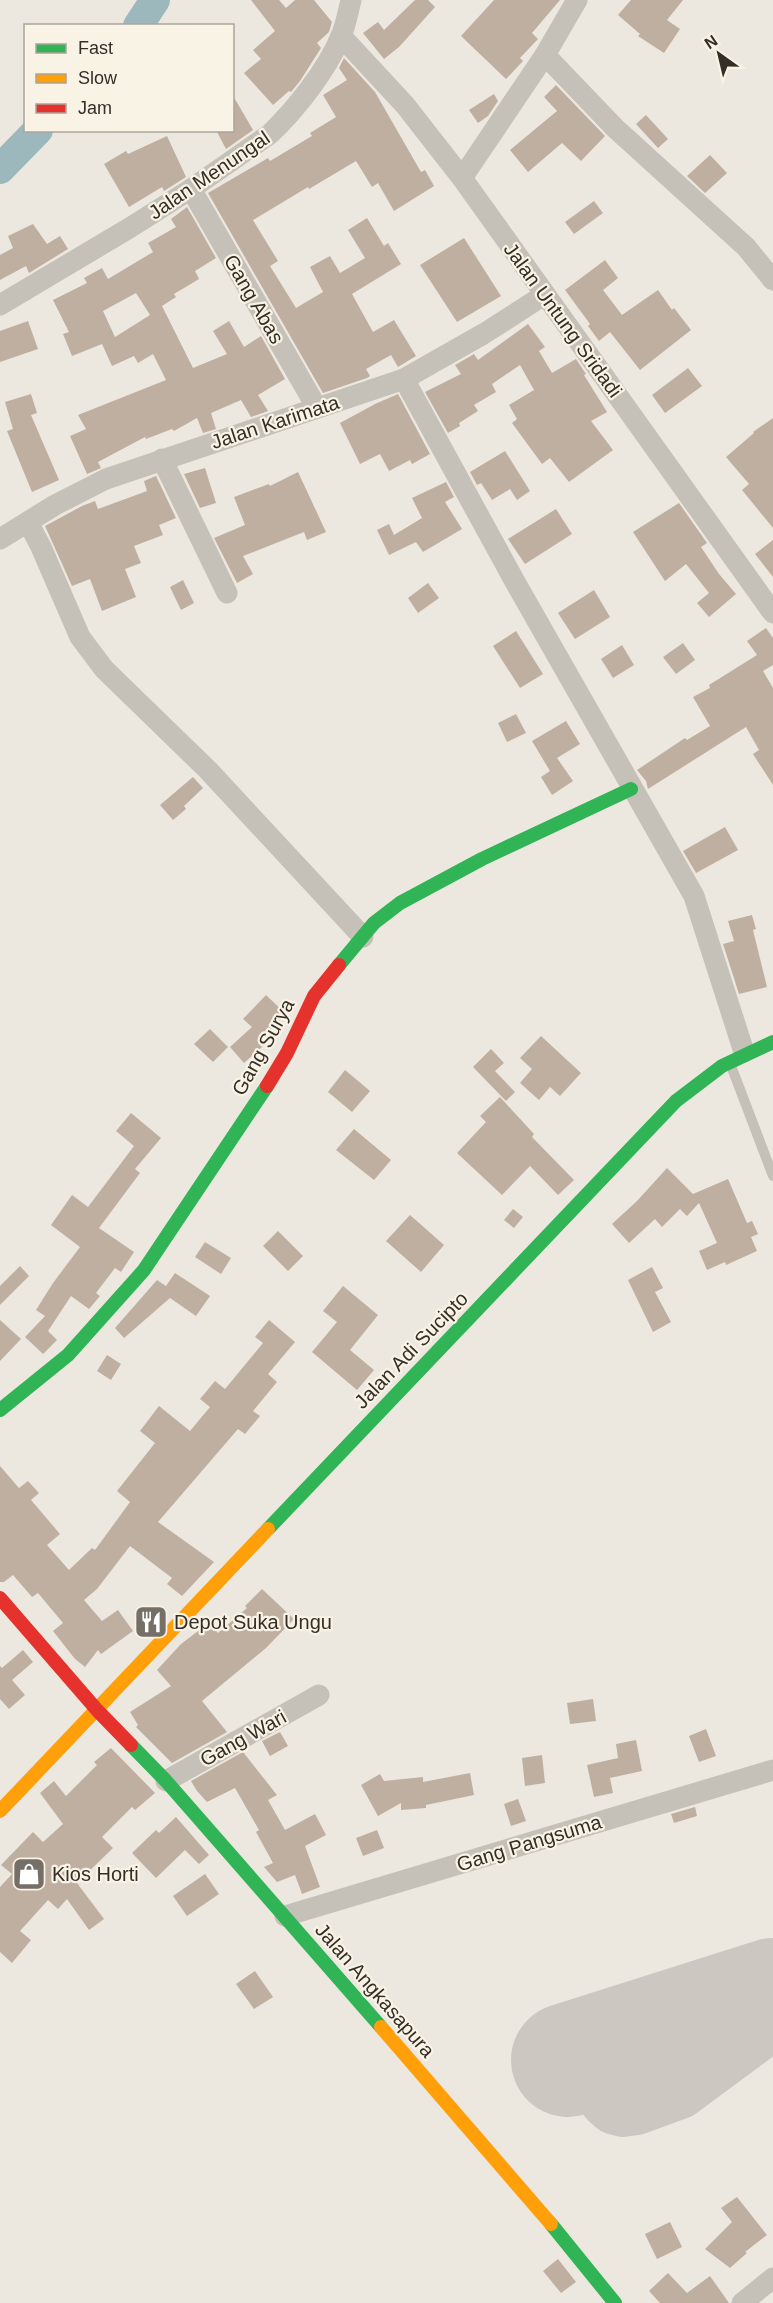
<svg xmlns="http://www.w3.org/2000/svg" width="773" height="2303" font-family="Arial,sans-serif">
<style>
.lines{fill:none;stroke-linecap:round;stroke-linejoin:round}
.river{stroke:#9cb8bc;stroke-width:30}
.taxiway{stroke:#ccc8c1;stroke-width:46}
.runway{stroke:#ccc8c1;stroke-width:114}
.building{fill:#bfafa1;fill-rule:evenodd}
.lane{stroke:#c5c0b8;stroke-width:10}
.street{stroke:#c5c0b8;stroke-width:21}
.fast{stroke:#30b455;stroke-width:14}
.slow{stroke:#ff9f0a;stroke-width:14}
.jam{stroke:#e5322d;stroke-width:14}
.labels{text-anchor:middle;stroke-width:4.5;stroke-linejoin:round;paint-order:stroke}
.street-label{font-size:20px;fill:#352e27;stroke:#f9f3e6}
.poi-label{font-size:20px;fill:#352e27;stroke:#f9f3e6;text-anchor:start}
</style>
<rect width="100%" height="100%" fill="#ece8df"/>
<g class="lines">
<g class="river">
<path d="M138 26 155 0"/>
<path d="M0 169 38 130"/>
</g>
<path class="taxiway" d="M579 2057 592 2089 604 2104 612 2111 623 2114 637 2112 681 2096 773 2028"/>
<path class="runway" d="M568 2060 773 1995"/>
</g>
<g class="building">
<path d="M251 0H279L286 8 295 0H314L332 22 329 32 317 43 321 48 300 81 291 92 289 91 273 105 244 73 261 59 253 50 275 31Z"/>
<path d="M415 0H428L435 7 399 47 384 59 363 33 378 22 384 30Z"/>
<path d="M494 0H560L532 33 538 39 520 58 523 61 506 79 461 36Z"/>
<path d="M631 0H683L667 20 680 29 664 53 638 36 640 34 618 15Z"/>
<path d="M344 58 375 92 421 172 425 170 434 186 394 211 378 183 372 187 356 161 309 189 308 187 253 220 278 261 270 266 296 308 323 292 310 267 330 256 340 273 365 258 348 230 367 218 384 246 388 243 401 264 352 294 373 332 394 320 416 356 398 367 391 355 366 369 370 376 367 378 323 393 208 193 268 158 270 161 312 136 310 133 336 117 323 95 347 80 339 68Z"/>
<path d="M556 85 605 136 581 161 562 143 528 172 510 150 557 111 544 97Z"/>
<path d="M232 94 253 130 226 149 216 130H232Z"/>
<path d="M494 94 498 101 488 116 478 123 469 110Z"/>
<path d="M646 115 668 139 658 148 636 124Z"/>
<path d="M167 136 186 177 164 191 162 187 129 207 104 164 126 151 128 154Z"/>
<path d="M710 155 727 173 705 193 687 176Z"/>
<path d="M594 201 603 213 574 234 565 222Z"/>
<path d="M187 207 216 258 195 271 199 279 174 294 176 297 162 306 193 368 227 354 213 331 229 321 244 347 261 336 285 379 258 395 268 411 251 417 241 400 211 413 216 429 203 433 197 418 174 431 172 429 146 439 145 437 98 462 101 468 87 474 70 436 86 429 78 415 166 380 153 354 138 363 134 356 112 366 102 344 72 356 63 334 69 332 53 300 87 283 84 278 102 268 108 279 153 252 148 243 176 227 171 219ZM136 293 150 315 115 337 103 311Z"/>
<path d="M33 224 47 244 60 236 68 249 29 273 26 266 0 280V255L13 248 8 236Z"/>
<path d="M464 238 501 296 457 322 420 265Z"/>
<path d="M605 260 618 278 603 290 622 315 658 290 672 310 674 308 691 330 640 370 610 332 599 341 588 326 590 324 565 290Z"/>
<path d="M28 321 38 349 0 362V331Z"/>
<path d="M528 324 545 347 539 351 552 373 576 359 586 374 584 375 607 412 591 421 613 450 569 482 550 458 542 464 512 423 517 419 509 405 534 390 520 365 492 384 496 392 474 405 478 411 459 423 460 426 448 433 425 392 461 374 455 365 474 354 478 360Z"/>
<path d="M688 368 702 386 665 413 652 395Z"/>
<path d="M31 394 37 413 31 415 59 480 32 492 7 431 13 429 5 402Z"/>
<path d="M398 394 430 454 412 464 410 460 389 471 380 454 360 464 340 423 375 404Z"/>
<path d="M773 418V528L742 490 749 484 726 457 754 433 753 432Z"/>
<path d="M505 451 530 491 517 500 510 489 492 500 481 483 477 485 470 472Z"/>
<path d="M205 468 216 503 200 508 184 474Z"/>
<path d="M298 472 326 532 307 540 304 532 243 556 253 574 237 583 214 538 245 525 234 497 269 484 270 486Z"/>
<path d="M156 476 176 518 159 525 163 535 134 546 141 563 125 569 136 597 102 611 90 579 72 586 45 526 82 506 95 501 98 509 147 491 144 481Z"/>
<path d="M446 482 454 497 445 502 462 529 423 552 416 542 389 555 377 530 389 524 394 535 422 518 412 498Z"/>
<path d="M679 503 707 543 701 547 719 574 736 594 709 617 697 603 709 593 686 564 665 581 633 532Z"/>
<path d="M556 509 572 534 525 564 508 539Z"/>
<path d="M773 540V577L755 554Z"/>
<path d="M183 580 194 603 181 610 170 587Z"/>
<path d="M428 583 439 598 418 613 408 598Z"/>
<path d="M594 590 610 617 575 639 558 613Z"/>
<path d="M766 628 773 638V665L763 671 773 688V785L753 754 759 750 746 727 648 789 646 781 637 770 685 738 687 740 710 726 693 697 710 688 709 685 757 655 747 641Z"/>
<path d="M516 631 543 674 520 688 493 646Z"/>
<path d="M683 643 695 660 676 674 663 657Z"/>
<path d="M622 645 634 665 613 678 601 659Z"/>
<path d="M516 714 526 733 507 742 498 723Z"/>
<path d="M566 721 580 744 557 758 573 781 552 795 541 777 550 771 532 741Z"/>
<path d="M193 777 203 788 184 806 186 809 173 820 160 805Z"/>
<path d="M725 827 738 850 696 873 683 851Z"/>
<path d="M752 915 756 929 753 930 767 987 739 994 723 944 734 941 728 921Z"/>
<path d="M266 995 286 1014 258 1043 262 1047 244 1063 230 1047 252 1027 243 1019Z"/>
<path d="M210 1029 228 1047 213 1062 194 1044Z"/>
<path d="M541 1036 581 1073 560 1096 550 1087 539 1100 520 1083 532 1069 520 1058Z"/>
<path d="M491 1049 504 1063 495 1071 515 1092 506 1101 473 1067Z"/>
<path d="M345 1070 370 1091 352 1112 328 1092Z"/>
<path d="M500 1097 534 1134 532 1137 574 1180 558 1195 530 1166 502 1195 457 1153 486 1122 480 1116Z"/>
<path d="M131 1113 161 1138 135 1169 140 1173 99 1228 134 1252 121 1272 115 1268 96 1293 100 1296 89 1309 71 1296 48 1331 57 1340 43 1354 25 1337 45 1316 36 1310 53 1283 80 1247 51 1225 72 1195 88 1207 134 1146 116 1131Z"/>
<path d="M354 1129 391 1160 374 1180 336 1150Z"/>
<path d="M667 1168 693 1194 728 1179 747 1223 752 1221 758 1234 751 1237 757 1251 726 1265 725 1262 707 1270 699 1251 717 1243 699 1203 687 1216 680 1209 662 1227 655 1219 629 1243 612 1224 637 1201Z"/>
<path d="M513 1209 523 1217 514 1228 504 1220Z"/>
<path d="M410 1215 444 1245 421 1272 386 1241Z"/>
<path d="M278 1231 303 1256 288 1271 263 1246Z"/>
<path d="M205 1242 231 1258 221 1274 195 1257Z"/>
<path d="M20 1266 29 1276 0 1305V1286Z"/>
<path d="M652 1267 663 1288 655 1292 671 1322 653 1332 628 1280Z"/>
<path d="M175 1273 210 1296 196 1316 170 1298 124 1338 115 1328 157 1280 166 1286Z"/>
<path d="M343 1286 378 1315 350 1350 374 1370 357 1390 312 1352 337 1322 323 1311Z"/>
<path d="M0 1320 21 1339 0 1361Z"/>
<path d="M269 1320 295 1342 268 1374 277 1382 253 1411 260 1416 245 1434 238 1429 158 1522 214 1562 182 1596 167 1584 172 1578 130 1546 97 1589 84 1600 102 1621 118 1610 133 1631 101 1654 98 1650 85 1667 75 1659 53 1631 63 1623 38 1593 32 1597 13 1575 4 1582H0V1466L19 1488 28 1481 39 1493 31 1500 60 1534 47 1545 69 1570 92 1548 95 1550 130 1502 117 1491 155 1443 140 1431 159 1406 190 1431 210 1407 200 1399 215 1381 225 1389 263 1343 255 1337Z"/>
<path d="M107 1355 121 1364 111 1380 97 1371Z"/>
<path d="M262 1589 294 1619 266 1648 202 1701 227 1732 172 1763 136 1727 138 1725 130 1712 171 1686 157 1670 181 1644 210 1622 218 1633 247 1608 245 1606Z"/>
<path d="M23 1650 33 1662 12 1680 25 1695 9 1709 0 1699V1666L2 1668Z"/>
<path d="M593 1699 596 1721 570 1724 567 1703Z"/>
<path d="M706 1729 716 1756 699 1762 689 1736Z"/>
<path d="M280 1732 288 1746 270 1756 262 1741Z"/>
<path d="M636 1740 642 1771 610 1778 613 1793 594 1797 587 1765 618 1758 616 1744Z"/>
<path d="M111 1748 155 1793 135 1810 132 1807 102 1837 113 1848 77 1883 104 1919 89 1930 67 1899 58 1909 48 1900 20 1931 31 1940 12 1963 0 1952V1887L12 1874 1 1865 33 1832 43 1842 63 1824 40 1793 54 1781 66 1796 97 1765 94 1762Z"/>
<path d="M243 1752 277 1795 268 1800 285 1830 315 1814 326 1835 305 1846 320 1887 302 1894 295 1875 277 1882 264 1867 273 1863 256 1832 259 1830 235 1788 207 1802 197 1791 191 1781Z"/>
<path d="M542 1755 545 1783 525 1786 522 1758Z"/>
<path d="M470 1773 474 1795 426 1805V1808L401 1810V1803L378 1816 361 1785 380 1774 384 1781 423 1777V1782Z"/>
<path d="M518 1799 526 1821 511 1826 504 1804Z"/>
<path d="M695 1807 697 1816 674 1823 671 1814Z"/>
<path d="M176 1817 209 1855 199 1864 185 1850 156 1878 132 1853 156 1830 159 1833Z"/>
<path d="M377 1830 384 1848 363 1856 356 1838Z"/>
<path d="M205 1874 219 1894 187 1916 173 1896Z"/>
<path d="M255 1971 273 1997 254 2009 236 1984Z"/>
<path d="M737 2197 767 2235 745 2252 747 2253 730 2268 705 2249 732 2222 721 2208Z"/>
<path d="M670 2222 682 2247 657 2259 645 2234Z"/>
<path d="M558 2259 576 2282 561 2293 543 2271Z"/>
<path d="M668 2273 687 2293 710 2276 729 2303H660L649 2291Z"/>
</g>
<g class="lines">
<path class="lane" d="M730 1063 773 1176"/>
<g class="street">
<path d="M341 36 405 105 462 178 773 613"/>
<path d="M545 55 615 128 746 247 773 280"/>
<path d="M462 178 545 55 577 0"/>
<path d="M191 189 317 408"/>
<path d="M0 305 131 227 191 189 270 134C296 109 327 70 341 36 346 25 348 12 351 0"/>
<path d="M404 379 514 580 694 896 744 1052"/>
<path d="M162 459 227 593"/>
<path d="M28 522 41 547 80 637 104 669 208 770 363 937"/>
<path d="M0 539 55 505 106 479 404 379 485 333 544 295"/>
<path d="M166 1781 319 1695"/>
<path d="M285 1916 773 1770"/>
<path d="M742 2303 773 2278"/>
</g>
<g class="fast">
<path d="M339 965 374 923 400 903 482 859 631 789"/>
<path d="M0 1410 68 1355 144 1270 267 1086"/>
<path d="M268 1529 676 1101 722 1066 773 1042"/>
<path d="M131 1745 166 1781 381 2027"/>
<path d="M551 2224 615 2303"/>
</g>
<g class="slow">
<path d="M0 1811 268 1529"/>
<path d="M381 2027 551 2224"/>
</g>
<g class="jam">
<path d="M267 1086 287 1053 314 996 339 965"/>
<path d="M0 1598 97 1710 131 1745"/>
</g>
</g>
<defs>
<g id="restaurant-square" transform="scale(1.725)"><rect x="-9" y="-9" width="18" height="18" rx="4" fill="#756f67" stroke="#f9f3e6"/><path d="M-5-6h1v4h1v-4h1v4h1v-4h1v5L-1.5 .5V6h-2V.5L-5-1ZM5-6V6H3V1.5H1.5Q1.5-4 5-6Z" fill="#fff"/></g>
<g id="shop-square" transform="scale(1.725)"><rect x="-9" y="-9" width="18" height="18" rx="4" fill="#756f67" stroke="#f9f3e6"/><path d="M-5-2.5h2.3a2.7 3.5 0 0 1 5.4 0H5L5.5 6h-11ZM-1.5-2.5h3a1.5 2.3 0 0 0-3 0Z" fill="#fff"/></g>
</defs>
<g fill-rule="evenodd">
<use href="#restaurant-square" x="151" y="1622"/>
<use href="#shop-square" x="29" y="1874"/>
</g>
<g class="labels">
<g class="street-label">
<text transform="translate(209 175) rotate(-34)" y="7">Jalan Menungal</text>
<text transform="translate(254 299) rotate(60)" y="7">Gang Abas</text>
<text transform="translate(563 320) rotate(54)" y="7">Jalan Untung Sridadi</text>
<text transform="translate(275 422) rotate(-18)" y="7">Jalan Karimata</text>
<text transform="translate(263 1047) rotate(-61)" y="7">Gang Surya</text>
<text transform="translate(411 1350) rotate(-46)" y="7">Jalan Adi Sucipto</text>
<text transform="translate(243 1738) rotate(-29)" y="7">Gang Wari</text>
<text transform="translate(529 1843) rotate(-17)" y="7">Gang Pangsuma</text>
<text transform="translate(375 1990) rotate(49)" y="7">Jalan Angkasapura</text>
</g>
<g class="poi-label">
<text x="174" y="1629">Depot Suka Ungu</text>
<text x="52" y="1881">Kios Horti</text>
</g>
</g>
<rect x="24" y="24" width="210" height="108" fill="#f9f3e6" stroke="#aba49a" stroke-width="1.5"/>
<rect x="36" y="44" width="30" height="9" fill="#30b455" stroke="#aba49a" stroke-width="1.5"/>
<text x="78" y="54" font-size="18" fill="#352e27">Fast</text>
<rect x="36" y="74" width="30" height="9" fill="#ff9f0a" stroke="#aba49a" stroke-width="1.5"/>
<text x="78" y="84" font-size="18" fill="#352e27">Slow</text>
<rect x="36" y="104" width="30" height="9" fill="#e5322d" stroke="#aba49a" stroke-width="1.5"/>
<text x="78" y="114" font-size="18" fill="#352e27">Jam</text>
<g transform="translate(719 54) rotate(326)" stroke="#f9f3e6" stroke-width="4.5" paint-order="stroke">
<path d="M0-4.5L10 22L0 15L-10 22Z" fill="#352e27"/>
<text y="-9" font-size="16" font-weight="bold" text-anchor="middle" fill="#352e27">N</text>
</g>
</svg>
